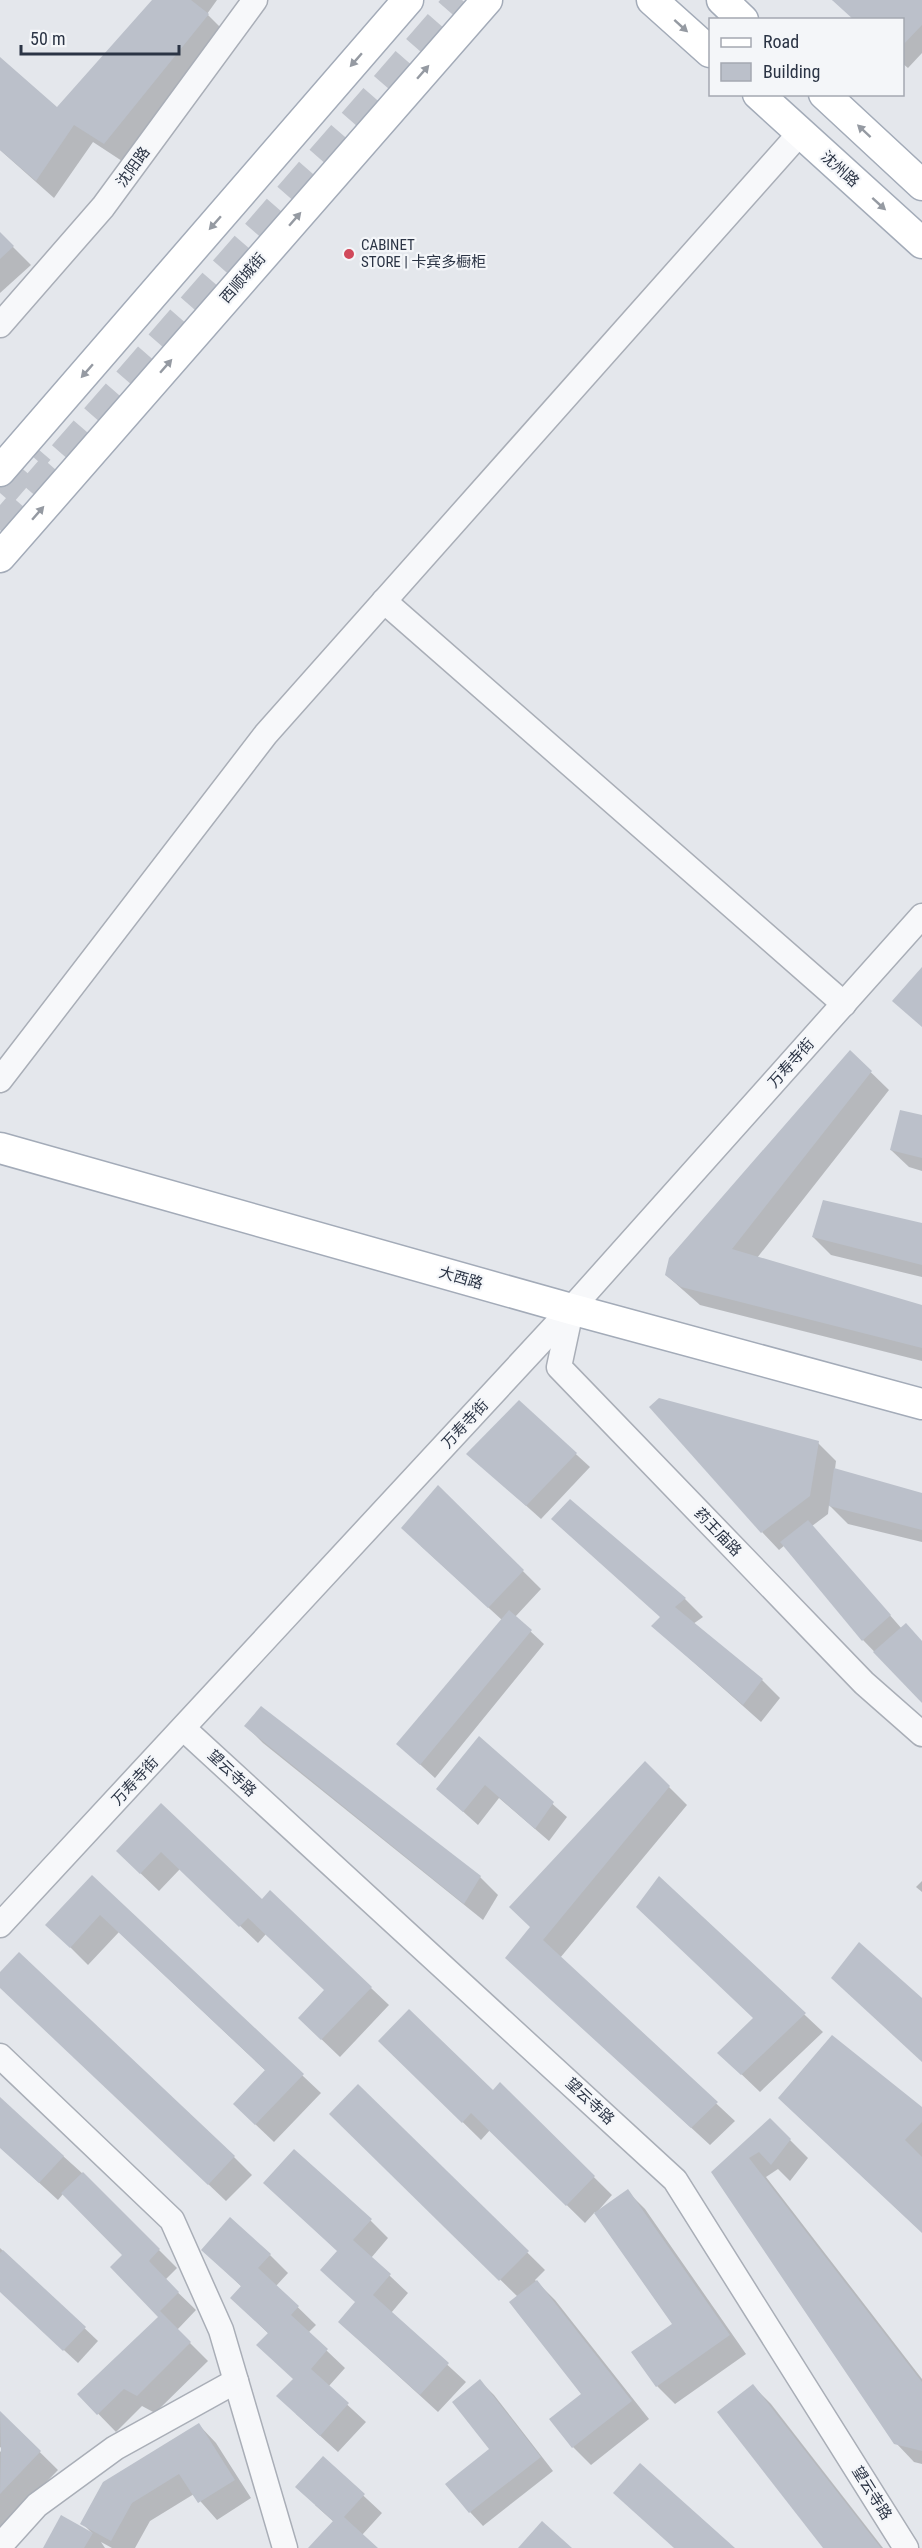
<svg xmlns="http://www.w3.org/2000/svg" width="922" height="2548" font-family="'Roboto Condensed','Noto Sans SC',sans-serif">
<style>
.shadow{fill:#0003}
.building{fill:#bbc0ca}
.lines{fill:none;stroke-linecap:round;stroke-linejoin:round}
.highway-tunnel{stroke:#bfc3cb;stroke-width:33;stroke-dasharray:33 16;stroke-linecap:butt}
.minor-casing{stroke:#a9aeb7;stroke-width:27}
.major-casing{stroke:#a3abb8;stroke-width:33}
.minor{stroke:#f7f8fa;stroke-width:24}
.major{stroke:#fff;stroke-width:30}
.oneway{fill:#959aa2}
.poi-dot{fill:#d1495b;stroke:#f4f6f9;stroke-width:2}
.labels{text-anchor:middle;stroke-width:4.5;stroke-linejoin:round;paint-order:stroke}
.street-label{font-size:15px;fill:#2b3445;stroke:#f4f6f9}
.poi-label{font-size:15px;fill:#2b3445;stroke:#f4f6f9;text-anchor:start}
</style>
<rect width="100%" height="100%" fill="#e4e7ec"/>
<g class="shadow">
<path d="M154 0H217L207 14 226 33 122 161 93 142 54 198 0 150V59L57 109Z"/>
<path d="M832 0H922V53L908 68 902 63V20Z"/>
<path d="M0 234 31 265 0 293Z"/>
<path d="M850 1052 889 1090 757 1258 922 1307V1361L700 1305 666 1275Z"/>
<path d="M922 1116V1171L909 1167 891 1150Z"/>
<path d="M922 1225V1277L831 1255 813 1237Z"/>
<path d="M519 1402 590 1467 541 1519 468 1454Z"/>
<path d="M818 1443 836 1461 835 1469 922 1495V1542L848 1524 829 1505 828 1514 812 1526 902 1629 922 1642V1701L863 1640 785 1545 779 1550 762 1532Z"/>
<path d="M438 1487 541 1589 515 1617 544 1644 435 1778 412 1757 502 1620 421 1546Z"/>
<path d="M570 1501 685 1599 703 1617 693 1624 762 1680 780 1698 761 1722 653 1626 661 1617Z"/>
<path d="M246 1726 480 1877 498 1895 483 1920 263 1743Z"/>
<path d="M479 1738 567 1817 549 1841 499 1798 478 1825 438 1789Z"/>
<path d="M645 1763 687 1805 560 1958 735 2121 710 2145 525 1975 532 1928Z"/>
<path d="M161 1806 262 1901 371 1988 389 2005 340 2057 318 2036 326 1991 266 1934 258 1943 180 1869 159 1891 136 1869Z"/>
<path d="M92 1877 321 2093 274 2142 253 2122 266 2071 119 1932 88 1965 65 1942Z"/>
<path d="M659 1878 823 2032 760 2092 737 2070 755 2019Z"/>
<path d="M922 1881V1892L916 1887Z"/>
<path d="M0 1974 234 2157 252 2175 226 2201 0 1986Z"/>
<path d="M380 2041 493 2092 500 2084 612 2195 597 2212 627 2191 645 2209 746 2354 675 2404 657 2386 674 2324 595 2212 585 2223 490 2130 481 2140Z"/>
<path d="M358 2086 545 2270 535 2280 555 2300 649 2419 591 2465 573 2447 583 2394 518 2297 331 2114Z"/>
<path d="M0 2099 83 2174 177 2268 165 2280 196 2310 177 2330 208 2361 155 2413 142 2406 116 2432 79 2394 160 2317 124 2255 63 2194 58 2200 0 2147Z"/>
<path d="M922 2109V2232L798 2116Z"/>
<path d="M770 2120 808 2158 790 2181 778 2169 766 2177 922 2379V2464L914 2462 896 2443 713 2173Z"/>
<path d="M265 2183 370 2220 388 2238 371 2258 408 2293 391 2313 466 2382 438 2412 358 2339 357 2303 339 2252Z"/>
<path d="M0 2248 98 2341 78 2363 0 2291Z"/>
<path d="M270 2255 288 2273 276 2286 316 2325 308 2333 345 2368 328 2387 366 2422 338 2452 296 2414 294 2379 269 2334 232 2298 242 2287 221 2267Z"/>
<path d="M480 2381 494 2395 553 2471 483 2526 470 2512 491 2450Z"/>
<path d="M753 2386 771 2404 883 2548H825Z"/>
<path d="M0 2413 58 2470 2 2528 0 2526V2452L3 2449 0 2447Z"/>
<path d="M199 2425 216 2443 251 2498 217 2520 194 2494 150 2521 135 2548H112L101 2542 105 2548H44L92 2533 82 2523Z"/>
<path d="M323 2458 382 2513 362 2535 376 2548H312L334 2522 315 2505Z"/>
</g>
<g class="building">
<path d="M152 0H191L209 14 104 144 74 125 36 181 0 150V57L57 107Z"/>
<path d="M832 0H922V25L902 46V20H854Z"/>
<path d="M0 232 14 246 0 259Z"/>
<path d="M922 967V1027L892 1001Z"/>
<path d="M850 1050 872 1071 732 1249 922 1305V1348L681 1287 665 1275 669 1258Z"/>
<path d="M900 1110 922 1115V1158L890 1150Z"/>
<path d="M823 1200 922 1223V1265L812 1237Z"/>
<path d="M659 1398 819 1441 810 1496 761 1533 649 1407Z"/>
<path d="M519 1400 577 1453 526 1506 466 1454Z"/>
<path d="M834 1468 922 1493V1530L829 1506Z"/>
<path d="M438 1485 524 1570 488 1608 401 1528Z"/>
<path d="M570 1499 686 1598 675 1607 763 1679 743 1705 651 1626 660 1617 551 1519Z"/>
<path d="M808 1520 891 1615 862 1641 780 1542Z"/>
<path d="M509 1610 532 1630 420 1765 396 1744Z"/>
<path d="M906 1623 922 1641V1703L873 1652Z"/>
<path d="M261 1706 481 1876 464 1904 244 1726Z"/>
<path d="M479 1736 554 1802 535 1829 485 1785 463 1812 436 1789Z"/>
<path d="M645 1761 670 1786 543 1940 718 2102 691 2128 505 1958 530 1927 509 1907Z"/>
<path d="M161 1803 262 1899 270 1890 372 1987 321 2040 298 2018 324 1990 248 1918 239 1927 161 1852 140 1874 116 1851Z"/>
<path d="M92 1875 304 2074 255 2125 233 2104 265 2070 100 1915 70 1948 45 1925Z"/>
<path d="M659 1876 806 2013 741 2075 717 2053 753 2018 636 1907Z"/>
<path d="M859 1942 922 1998V2062L831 1978Z"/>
<path d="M19 1952 235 2156 208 2185 0 1988V1972Z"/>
<path d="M409 2009 493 2090 500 2082 595 2176 566 2206 471 2113 462 2123 378 2041Z"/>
<path d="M832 2035 922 2107V2122L905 2140 922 2157V2233L778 2098Z"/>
<path d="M358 2084 529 2251 499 2281 329 2114Z"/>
<path d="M0 2097 64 2156 39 2183 0 2148Z"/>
<path d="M770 2118 791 2139 771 2165 759 2152 749 2158 922 2382V2451L894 2444 711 2172Z"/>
<path d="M294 2149 372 2219 353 2240 391 2274 373 2295 449 2363 420 2395 338 2322 355 2302 320 2270 337 2251 263 2183Z"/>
<path d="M83 2172 160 2249 149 2261 179 2292 160 2311 191 2342 137 2396 124 2389 97 2415 77 2394 158 2317 110 2267 122 2255 61 2193Z"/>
<path d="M628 2189 730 2335 656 2387 631 2352 672 2324 594 2213Z"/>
<path d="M230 2217 271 2254 258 2268 299 2306 291 2315 328 2349 311 2369 349 2403 320 2436 276 2396 293 2379 256 2345 268 2333 230 2298 241 2286 201 2250Z"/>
<path d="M3 2250 86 2327 63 2351 0 2292V2253Z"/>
<path d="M537 2280 632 2401 572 2448 549 2419 581 2394 509 2302Z"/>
<path d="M480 2379 541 2457 469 2513 445 2484 489 2449 452 2402Z"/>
<path d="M753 2384 881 2548H823L717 2412Z"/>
<path d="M0 2411 41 2451 0 2494 1 2449Z"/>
<path d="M199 2423 235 2480 198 2503 179 2474 132 2503 111 2541 80 2524 103 2482Z"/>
<path d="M323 2456 365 2494 344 2517 378 2548H308L333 2521 295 2487Z"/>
<path d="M640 2463 735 2548H674L613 2493Z"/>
<path d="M61 2515 93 2533 84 2548H43Z"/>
<path d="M542 2521 572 2548H518Z"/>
</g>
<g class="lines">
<g class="highway-tunnel">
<path d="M0 493 38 449"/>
<path d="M0 530 462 0"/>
</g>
<g class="minor-casing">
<g id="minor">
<path d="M0 325 103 207 255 0"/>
<path d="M384 601 844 1004"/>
<path d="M0 1080 266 734 801 132"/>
<path d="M571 1311 559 1367 864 1683 922 1734"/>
<path d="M184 1729 675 2180 906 2548"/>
<path d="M0 1925 571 1309 922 916"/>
<path d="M0 2056 172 2220 221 2330 285 2548"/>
<path d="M0 2546 37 2505 115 2448 236 2381"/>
</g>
</g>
<g class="major-casing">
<g id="major">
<path d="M652 0 710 52"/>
<path d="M722 0 743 20"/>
<path d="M758 94 922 243"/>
<path d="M824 94 922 185"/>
<path d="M0 471 408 0"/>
<path d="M0 557 487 0"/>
<path d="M0 1148 571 1309 922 1404"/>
</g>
</g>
<use href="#minor" class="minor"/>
<use href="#major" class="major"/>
</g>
<defs><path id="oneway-solid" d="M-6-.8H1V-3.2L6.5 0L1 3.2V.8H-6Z" transform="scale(1.5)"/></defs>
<g class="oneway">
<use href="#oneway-solid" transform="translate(681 26) rotate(42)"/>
<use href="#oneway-solid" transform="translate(356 60) rotate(131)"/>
<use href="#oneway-solid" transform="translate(423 72) rotate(-49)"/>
<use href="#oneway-solid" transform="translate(864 131) rotate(-137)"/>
<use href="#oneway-solid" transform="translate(879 204) rotate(42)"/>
<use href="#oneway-solid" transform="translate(295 219) rotate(-49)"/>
<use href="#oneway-solid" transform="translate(215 223) rotate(131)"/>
<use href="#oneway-solid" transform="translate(166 366) rotate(-49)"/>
<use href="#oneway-solid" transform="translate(87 371) rotate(131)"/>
<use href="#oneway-solid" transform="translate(38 513) rotate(-49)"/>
</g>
<circle class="poi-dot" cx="349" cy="254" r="6"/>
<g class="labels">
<g class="street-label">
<text transform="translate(133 167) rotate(-54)" y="5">沈阳路</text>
<text transform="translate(840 169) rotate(42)" y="5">沈州路</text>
<text transform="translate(243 278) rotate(-49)" y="5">西顺城街</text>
<text transform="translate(791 1063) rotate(-48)" y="5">万寿寺街</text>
<text transform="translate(461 1278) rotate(16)" y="5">大西路</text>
<text transform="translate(465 1424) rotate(-47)" y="5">万寿寺街</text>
<text transform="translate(718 1532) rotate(46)" y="5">药王庙路</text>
<text transform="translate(232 1773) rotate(43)" y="5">望云寺路</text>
<text transform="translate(135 1781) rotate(-47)" y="5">万寿寺街</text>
<text transform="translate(590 2101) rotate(43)" y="5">望云寺路</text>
<text transform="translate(872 2493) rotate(58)" y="5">望云寺路</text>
</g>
<g class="poi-label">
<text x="361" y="250">CABINET<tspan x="361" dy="17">STORE | 卡宾多橱柜</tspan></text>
</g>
</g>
<rect x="709" y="18" width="195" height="78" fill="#f4f6f9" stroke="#a4a8b1" stroke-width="1.5"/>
<rect x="721" y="38" width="30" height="9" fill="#ffffff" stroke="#a4a8b1" stroke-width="1.5"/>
<text x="763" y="48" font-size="18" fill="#2b3445">Road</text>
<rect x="721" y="63" width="30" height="18" fill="#bbc0ca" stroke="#a4a8b1" stroke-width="1.5"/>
<text x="763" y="78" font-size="18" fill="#2b3445">Building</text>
<path d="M21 45v9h158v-9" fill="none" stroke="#2b3445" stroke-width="3"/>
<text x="30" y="45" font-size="18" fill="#2b3445" stroke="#f4f6f9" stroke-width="4.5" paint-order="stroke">50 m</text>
</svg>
